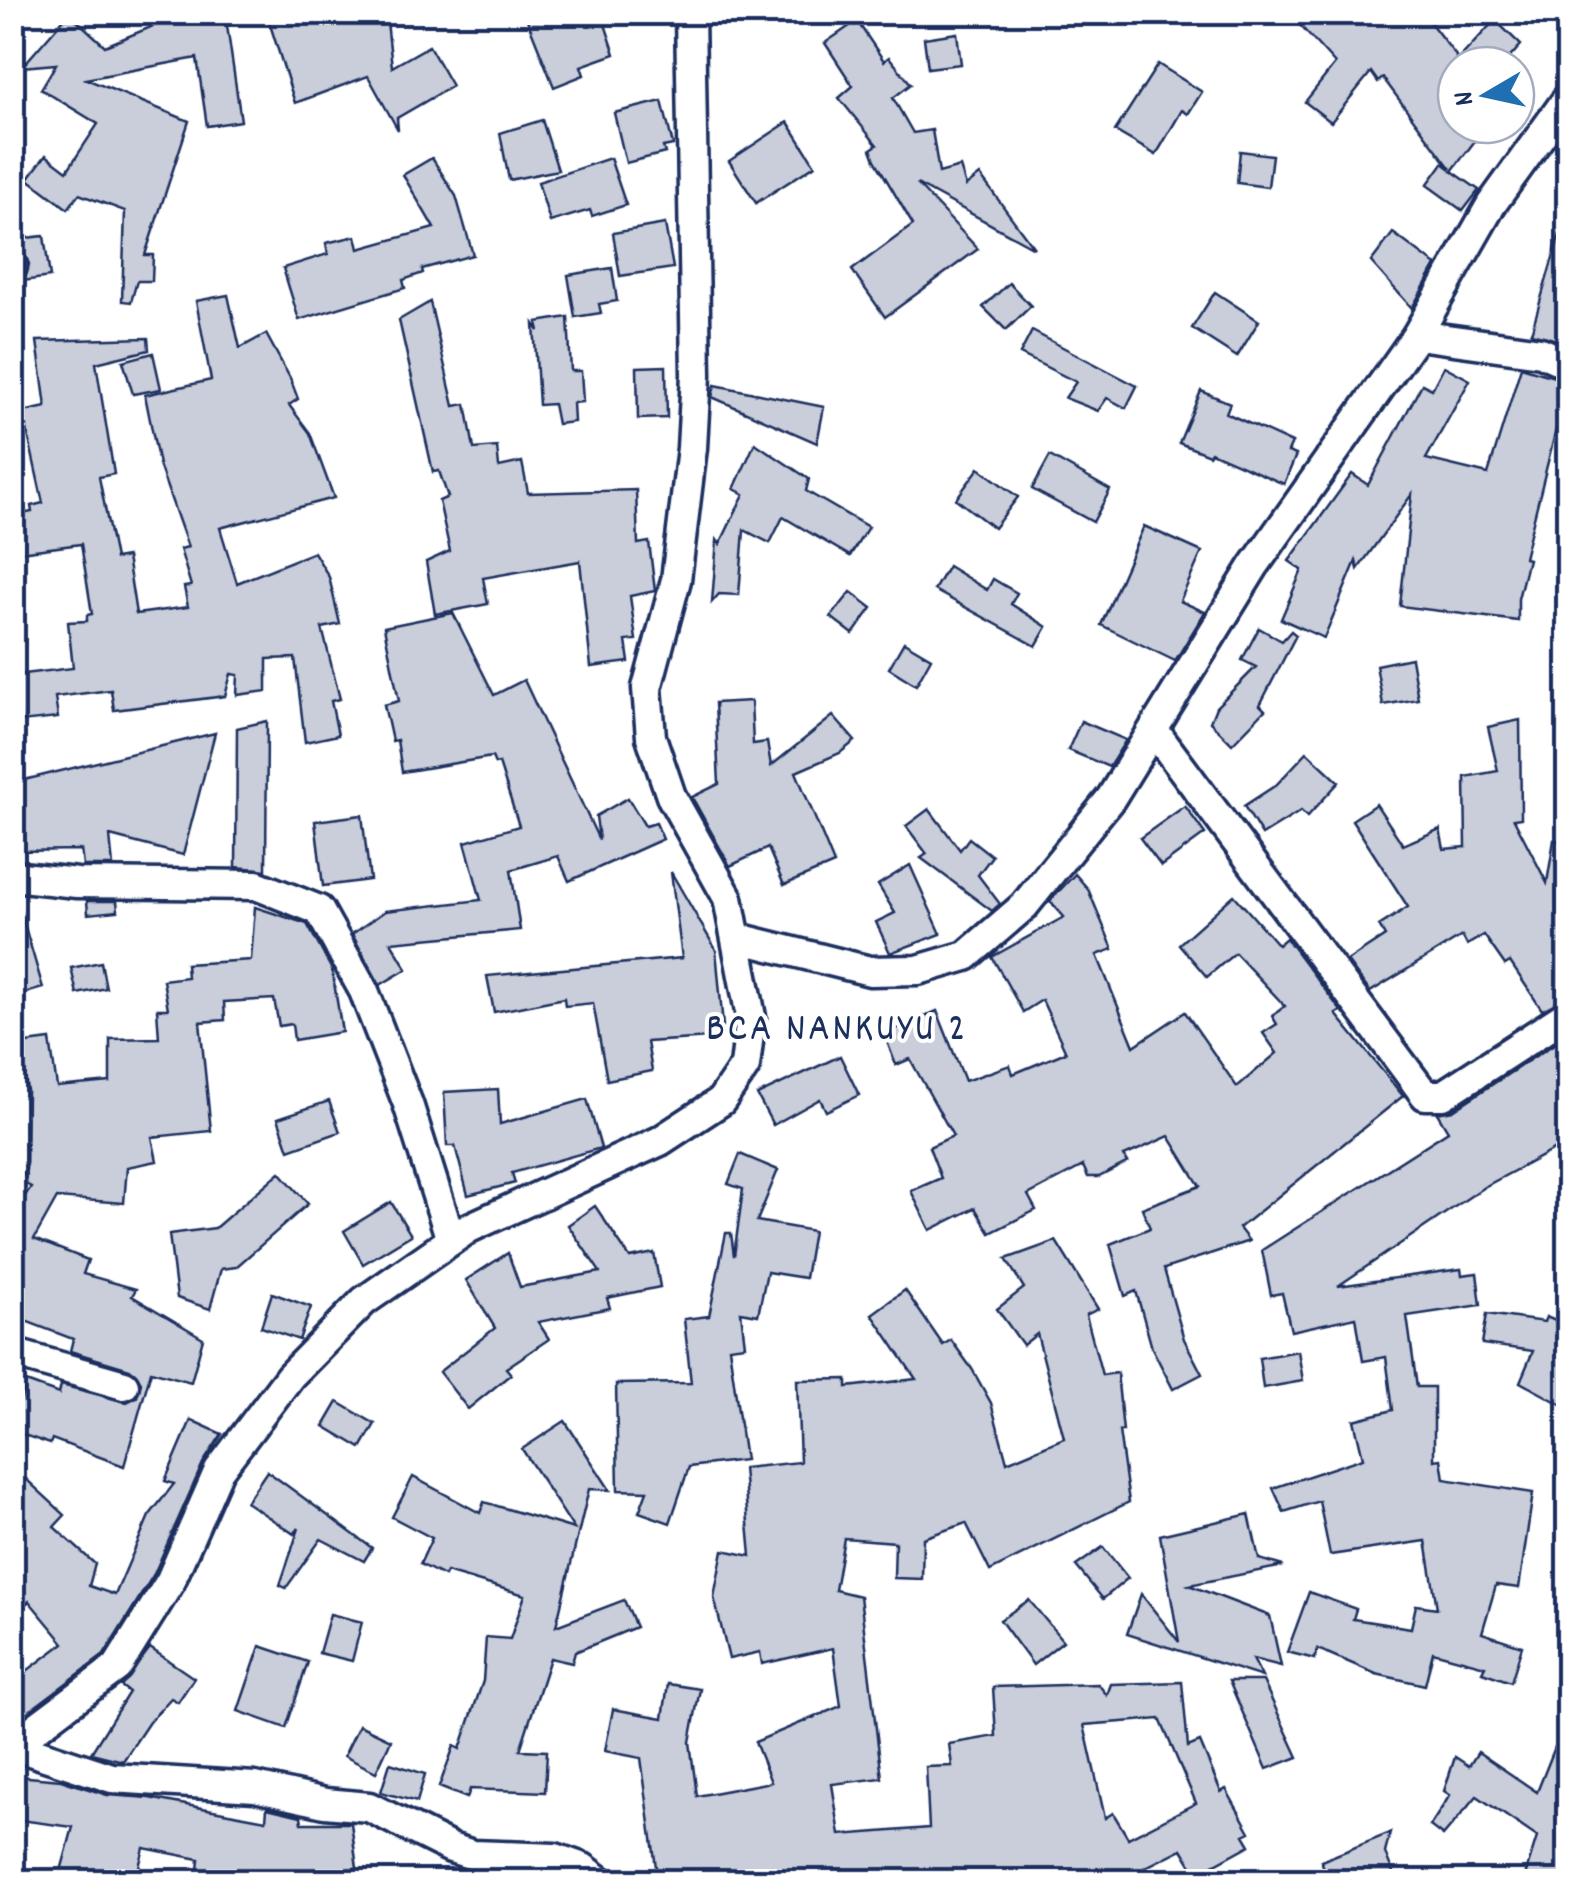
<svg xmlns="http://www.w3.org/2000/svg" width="1581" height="1894" font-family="Dekko,sans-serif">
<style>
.building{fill:#caceda;stroke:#1b2f5e;stroke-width:2.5;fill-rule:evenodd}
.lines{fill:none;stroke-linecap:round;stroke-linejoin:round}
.minor-casing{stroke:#1b2f5e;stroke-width:35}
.minor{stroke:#fff;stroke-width:28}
.labels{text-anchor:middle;stroke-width:8;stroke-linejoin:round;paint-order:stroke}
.quarter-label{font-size:40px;letter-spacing:2.5px;fill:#1b2f5e;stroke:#fff}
</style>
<rect width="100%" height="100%" fill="#fff"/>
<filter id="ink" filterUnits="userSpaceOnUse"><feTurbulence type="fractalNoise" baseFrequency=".01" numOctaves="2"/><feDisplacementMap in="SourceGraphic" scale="20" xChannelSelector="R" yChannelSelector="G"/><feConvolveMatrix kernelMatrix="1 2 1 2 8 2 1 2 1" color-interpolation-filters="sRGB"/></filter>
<g filter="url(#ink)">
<g class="building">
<path d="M172 12H225L241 121 207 126 197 58 86 79 189 121 145 255H153L152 281H137L131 302 122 301 125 211 79 194 68 209 28 179 46 155 67 171 98 124 41 89 56 64 22 67 69 13 105 46 173 18Z"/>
<path d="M266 12H386L392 67 429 46 452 86 397 118 398 130 368 76 295 103Z"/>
<path d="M524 12H601L615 54 581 66 584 75 554 87Z"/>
<path d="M1288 12H1422L1456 56V62L1495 20 1521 45 1503 65H1456V125H1487L1452 171 1479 190 1463 211 1427 185 1443 163 1451 169 1383 78 1378 82 1371 72 1331 122 1305 102 1335 64Z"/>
<path d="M857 21 884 61 889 57 911 84 893 98 913 133 932 130 939 173 960 167 966 186 980 175 1034 248 917 184 978 249 885 317 852 270 913 225 875 160 871 149 877 145 839 98 853 86 825 43Z"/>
<path d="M957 33 961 64 928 68 924 38Z"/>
<path d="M1158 64 1202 92 1188 114 1182 110 1156 155 1115 131Z"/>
<path d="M662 101 673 145 663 147 665 153 626 163 614 113Z"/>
<path d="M542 120 558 170 509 180 500 133Z"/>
<path d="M788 122 815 165 756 203 729 161Z"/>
<path d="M1240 151 1272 155 1268 187 1237 183Z"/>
<path d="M432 158 456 196 473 255 422 269 423 273 403 280 405 288 299 320 283 268 328 254 326 243 356 236 359 249 434 228 403 175Z"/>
<path d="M610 158 626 205 592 216 590 210 550 222 538 182Z"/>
<path d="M665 224 673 268 620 276 613 233Z"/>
<path d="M1561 230 1568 231V324L1557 340 1531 333Z"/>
<path d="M1393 233 1436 265 1412 308 1371 262Z"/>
<path d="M44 236 50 277 23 281 29 264 17 239Z"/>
<path d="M612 268 617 301 599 304 601 313 575 317 568 275Z"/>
<path d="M1009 283 1031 306 1006 330 983 307Z"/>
<path d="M1215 292 1259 321 1237 357 1192 328Z"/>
<path d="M228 295 240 348 266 334 290 378 298 399 289 405 310 433 334 498 220 528 237 583 314 552 329 577 340 624 322 628 340 699 331 701 338 735 305 742 295 658 267 659V691L237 695 238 675 231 674 225 696 114 710 111 690 55 697 58 718 21 722 15 675 73 668 68 622 87 621V615L92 614 81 544 12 553V516L32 512 31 506 43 503 23 412 46 407 37 341 148 338 149 350 96 363 114 474 99 477 115 559 127 557 136 614 188 607 184 587 191 586 180 549 188 547 159 465 145 395 211 380 196 301Z"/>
<path d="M430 302 454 406 466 404 474 449 497 447 499 467 522 462 528 493 636 490 638 544 649 542 655 591 630 596 636 640 626 641 629 662 591 667 580 561 483 578 488 604 435 614 426 562 450 551 439 501 448 497 439 471 433 472 399 320Z"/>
<path d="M568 317 571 371H581L583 402 573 403 574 422 557 424 553 404 539 405 534 324 539 331 537 322Z"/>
<path d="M1032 331 1137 386 1126 408 1107 398 1098 411 1065 398 1076 382 1020 354Z"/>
<path d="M153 353 161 389 133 394 123 361Z"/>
<path d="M666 366 667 418 638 419 637 367Z"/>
<path d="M1444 366 1470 380 1426 459 1488 474 1521 367 1568 381 1524 558 1528 559 1518 599V621L1400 606 1412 494 1358 569 1356 561 1324 638 1281 619 1302 570 1289 561 1352 474 1368 485 1422 384 1432 389Z"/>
<path d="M715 385 824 407 817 443 712 397Z"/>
<path d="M1201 391 1230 403 1226 413 1292 443 1288 452 1296 455 1284 484 1211 452 1209 455 1179 443Z"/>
<path d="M755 443 809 479 806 491 868 527 850 556 783 517 770 543 744 530 739 595 719 594 712 602 717 540 720 544 744 494 734 489Z"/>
<path d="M1050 456 1110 490 1093 522 1032 489Z"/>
<path d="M979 468 1018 497 994 528 956 499Z"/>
<path d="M1144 526 1202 552 1180 601 1205 612 1175 661 1101 625Z"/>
<path d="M948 566 987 590 993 579 1017 593 1011 604 1047 627 1036 646 934 590Z"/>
<path d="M851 592 872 608 853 634 831 617Z"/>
<path d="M453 613 494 695 524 680 599 840 596 816 628 798 645 826 656 823 663 839 569 881 558 856 511 870 520 930 391 942 407 969 380 985 352 934 385 911 481 900 465 842 519 826 499 763 495 764 492 757 402 772 397 740 392 741 384 705 399 701 384 627Z"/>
<path d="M1259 628 1282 641 1291 631 1296 635 1260 705 1265 710 1232 744 1210 722 1216 707 1256 667 1242 660Z"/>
<path d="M904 642 931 658 916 685 889 668Z"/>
<path d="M1411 658 1418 699 1383 705 1376 665Z"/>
<path d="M751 701 753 744 767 742 771 766 833 716 855 741 840 753 796 772 834 864 784 885 768 848 730 866 692 797 719 784 715 703Z"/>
<path d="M1520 720 1521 818 1514 819 1547 883 1554 840 1568 842V997L1542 1010 1510 962 1505 965 1484 935 1467 945 1462 936 1370 992 1347 961 1385 936 1379 926 1408 907 1352 820 1376 804 1403 845 1440 829 1444 849 1466 847 1465 777 1498 771 1488 727Z"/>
<path d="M267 721 266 870 236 867 237 728Z"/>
<path d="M1081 721 1126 740 1109 767 1068 750Z"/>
<path d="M215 733 183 855 110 836 113 866H83L81 850 12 851V783Z"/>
<path d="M1307 752 1339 782 1307 817 1301 811 1262 835 1244 806 1276 785Z"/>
<path d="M1185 806 1205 834 1161 866 1140 838Z"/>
<path d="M929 809 960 850 969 838 992 856 978 875 1000 904 992 911 921 858 927 854 906 826Z"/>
<path d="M362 815 370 880 323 886 315 821Z"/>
<path d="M910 865 941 934 890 953 876 922 895 913 878 885Z"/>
<path d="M671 872 716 950 724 1037 647 1042 652 1071 607 1080 593 1003 565 1006 564 998 494 1012 487 976 682 958Z"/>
<path d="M1075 874 1088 889 1113 949 1097 955 1134 1046 1185 1012 1237 1087 1277 1053 1263 1033 1277 1024 1272 1016 1285 1006 1235 953 1207 977 1179 944 1234 895 1278 945 1286 938 1341 1011 1336 1014 1403 1096 1239 1228 1249 1241 1164 1269 1184 1339 1202 1374 1173 1389 1152 1348 1136 1291 1125 1296 1110 1244 1150 1228 1142 1208 1200 1186 1169 1136 1124 1156 1128 1162 1099 1177H1088L1083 1166 1028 1195 1036 1210 990 1233 975 1208 930 1230 911 1191 941 1178 929 1147 953 1136 910 1059 896 1065 884 1034 937 1011 965 1081 1010 1065 1013 1074 1066 1052 1042 1000 1023 1012 992 957 1064 917 1050 901Z"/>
<path d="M87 901H117L118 911 88 914Z"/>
<path d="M255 907 307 924 332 970 342 1032 294 1040 292 1024 279 1026 274 999 224 1002 225 1020 200 1022 211 1131 152 1137 157 1161 127 1167 124 1203 57 1198 34 1239 88 1260 83 1274 136 1289 132 1296 203 1338 191 1382 151 1371 124 1466 52 1439 50 1444 12 1431 26 1382 59 1394 61 1385 127 1402 137 1397 141 1382 130 1369 70 1351 73 1339 12 1316V1215L31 1187 20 1181 26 1169 27 1090 19 1044 50 1040 57 1087 110 1082V1039L159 1038 157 1009H168L163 980 187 977 186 964 251 960Z"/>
<path d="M20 910 43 988 12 997V911Z"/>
<path d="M101 962 106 988 77 994 71 968Z"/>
<path d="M1568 1035V1142L1484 1187 1338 1286 1461 1269 1462 1275 1477 1273 1481 1305 1407 1316 1417 1387H1434V1460L1441 1459 1444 1479 1533 1493 1519 1588 1496 1585 1482 1633 1522 1646 1511 1682 1482 1672 1485 1666 1433 1652 1425 1685 1376 1674 1318 1649 1315 1659 1287 1652 1309 1592 1356 1609 1353 1619 1411 1628 1416 1605 1437 1608 1426 1541 1330 1555 1319 1501 1284 1512 1273 1488 1363 1458 1354 1420 1393 1410 1386 1357 1363 1361 1356 1317 1291 1331 1282 1293 1271 1295 1262 1250 1448 1131 1437 1113 1453 1110Z"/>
<path d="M840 1056 859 1095 826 1111 820 1099 773 1125 757 1095Z"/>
<path d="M498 1089 500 1124 587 1099 601 1148 512 1173 515 1183 468 1195 455 1146H447L444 1092Z"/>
<path d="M329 1101 340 1132 289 1150 278 1118Z"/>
<path d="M740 1154 778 1170 757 1221 813 1231 805 1278 767 1272 758 1315 741 1312 745 1345 729 1347 745 1460 689 1467 670 1523 639 1512 647 1491 618 1490 616 1384 691 1383 684 1319 709 1316 726 1233H731L734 1256 743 1189 728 1184Z"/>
<path d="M280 1172 308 1204 236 1267 221 1269 210 1309 177 1298 169 1234 215 1228Z"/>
<path d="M391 1202 411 1235 363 1264 344 1231Z"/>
<path d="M595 1206 630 1258 654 1253 660 1287 607 1298 610 1308 538 1322 549 1339 506 1368 511 1374 468 1409 439 1372 495 1328 466 1280 508 1253 520 1287 600 1272 568 1225Z"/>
<path d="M1056 1241 1098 1309 1086 1315 1102 1375 1117 1373 1123 1431H1119L1129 1502 990 1571 966 1523 923 1538 922 1579 894 1578 895 1542 844 1538 835 1590 860 1596 882 1778 832 1784 840 1835 929 1828 926 1767 952 1766 949 1744 996 1736 993 1687 1098 1684 1107 1695 1111 1684 1182 1682 1188 1747 1200 1742 1221 1792 1226 1789 1250 1832 1244 1835 1250 1845 1197 1874 1182 1849 1116 1882H658L641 1758 605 1751 613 1709 663 1718 668 1684 700 1689 690 1742 697 1796 771 1782 755 1742 841 1706 833 1648 762 1664 760 1652 729 1659 714 1597 723 1550 751 1556 743 1468 800 1462 797 1380 847 1379V1387L916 1379 872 1314 905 1290 943 1345 951 1340 972 1369 991 1403 1007 1462 1064 1438 1037 1334 1023 1345 997 1309 1024 1288 1006 1259ZM1160 1719 1196 1803 1128 1838 1113 1813 1105 1818 1084 1725Z"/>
<path d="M272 1293 311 1307 299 1340 261 1327Z"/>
<path d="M1487 1314 1544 1322 1546 1317 1568 1326V1408L1520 1382 1533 1351 1482 1344Z"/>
<path d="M1298 1351 1303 1381 1263 1388 1259 1358Z"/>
<path d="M338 1402 375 1424 361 1448 324 1426Z"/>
<path d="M191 1420 222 1434 203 1463 154 1574 104 1655 12 1724V1682L64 1643 29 1601 25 1605 12 1589V1466L65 1515 54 1527 95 1564 89 1586 115 1595 149 1516 174 1484 165 1481Z"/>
<path d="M565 1421 610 1490 589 1489 556 1626 624 1600 636 1627 575 1652 572 1663 550 1658 520 1750 547 1751 545 1792 470 1789 467 1798 439 1787 454 1746 460 1749 483 1681 486 1637 510 1639 525 1595 446 1572 444 1576 420 1564 432 1538 392 1517 413 1477 480 1513 484 1502 574 1529 522 1449Z"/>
<path d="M267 1471 372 1548 364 1561 321 1539 286 1588 280 1585 299 1528 294 1534 246 1502Z"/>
<path d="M1249 1514 1259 1559 1283 1566 1189 1585 1270 1616 1281 1666 1253 1659 1262 1677 1127 1634 1141 1594 1179 1642 1160 1535Z"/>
<path d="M1103 1547 1128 1578 1103 1599 1076 1566Z"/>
<path d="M1029 1600 1063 1641 1033 1665 1000 1620Z"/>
<path d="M330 1614 362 1622 352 1661 319 1653Z"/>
<path d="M260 1646 308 1662 286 1728 238 1711Z"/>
<path d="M150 1648 194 1678 178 1702 171 1698 149 1722 123 1761 91 1753 129 1692 121 1686Z"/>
<path d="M1229 1681H1263L1298 1757 1267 1769Z"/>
<path d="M1567 1717 1568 1882H1523L1537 1837 1477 1796 1443 1836 1430 1826 1450 1795 1444 1791 1455 1757 1469 1766 1478 1752 1537 1792Z"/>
<path d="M359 1725 391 1740 376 1772 344 1756Z"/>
<path d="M390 1763 425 1774 417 1802 381 1792Z"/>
<path d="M17 1776 61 1780 107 1795 149 1798 266 1820 267 1808 301 1816 302 1823H351L357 1868 288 1877 286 1882H197L199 1859 144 1848 135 1882H58L73 1827 12 1819Z"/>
<path d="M1390 1833 1385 1853 1397 1882H1330L1321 1861Z"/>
</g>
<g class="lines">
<g class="minor-casing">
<g id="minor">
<path d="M12 265V267"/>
<path d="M1417 335 1541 352 1568 364"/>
<path d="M1155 732 1425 1095H1443L1568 1014"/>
<path d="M12 876 77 883 256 885 319 910 364 991 408 1104 451 1240"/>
<path d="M738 938 870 971 918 970 966 956 1024 906 1111 798 1254 566 1417 335 1491 205 1568 98"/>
<path d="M12 1353 124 1385"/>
<path d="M12 1745 112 1778 255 1787 325 1803 369 1807 451 1848 473 1855 555 1858 583 1868 602 1882"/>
<path d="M13 1745 117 1667 170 1582 219 1470 290 1376 364 1301 469 1228 660 1141 721 1101 745 1066 751 1017 728 898 671 796 651 737 647 688 676 580 692 448 696 375 690 12"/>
</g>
</g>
<use href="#minor" class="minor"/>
</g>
</g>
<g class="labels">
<g class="quarter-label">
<text x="837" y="1039">BCA NANKUYU 2</text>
</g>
</g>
<rect width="1581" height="1894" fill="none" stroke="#fff" stroke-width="50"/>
<rect x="25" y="25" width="1531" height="1844" fill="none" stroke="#1b2f5e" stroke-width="4" filter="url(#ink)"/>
<g transform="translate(1486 95) rotate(261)"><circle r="48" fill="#ffffff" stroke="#a4acbf" stroke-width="2.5"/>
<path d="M0-8L18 38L0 25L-18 38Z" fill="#1f6fb2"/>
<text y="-15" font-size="28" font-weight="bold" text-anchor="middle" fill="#1b2f5e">N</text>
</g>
</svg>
